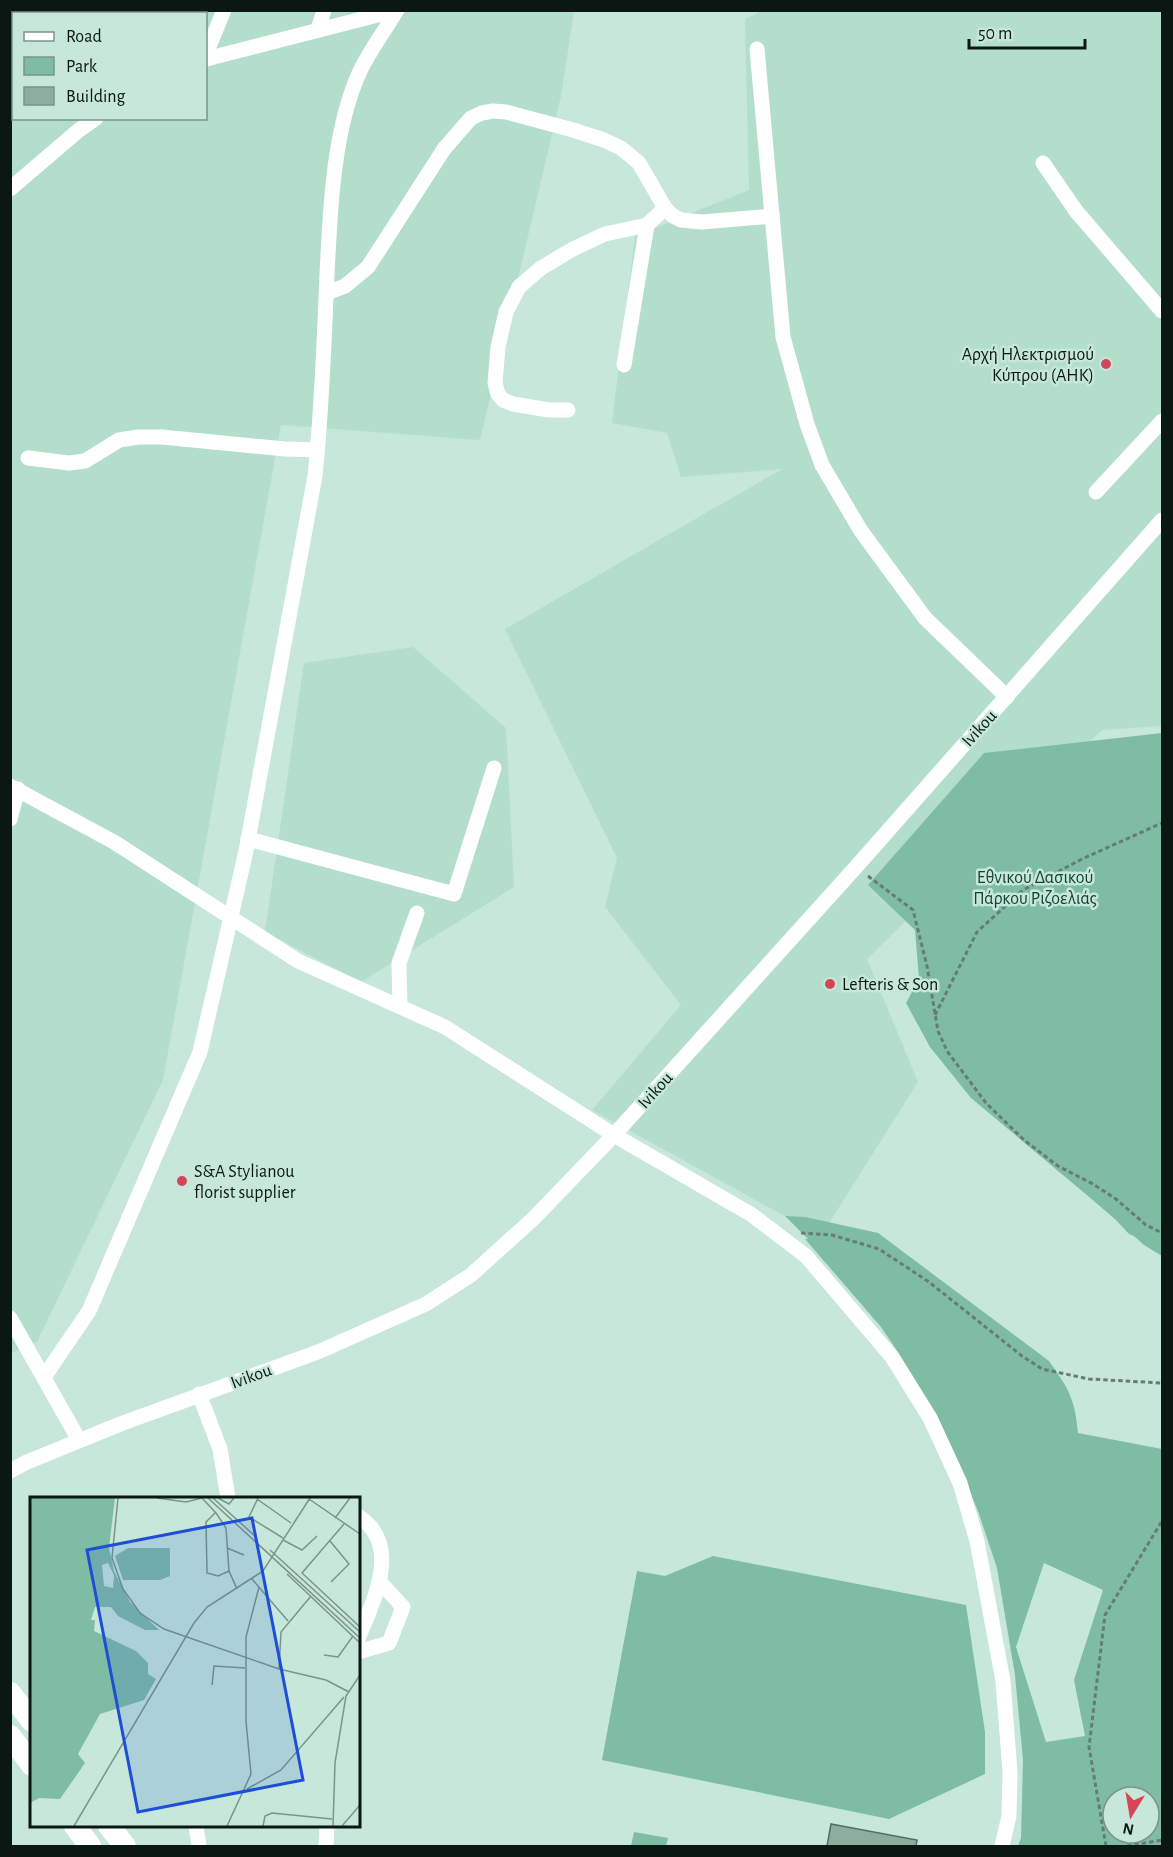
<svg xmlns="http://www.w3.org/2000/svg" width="1173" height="1857" font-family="'Alegreya Sans',sans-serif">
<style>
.built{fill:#b4decc;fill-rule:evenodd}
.green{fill:#7ebda4;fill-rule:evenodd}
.building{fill:#8dad9f;stroke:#506e62;stroke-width:1.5}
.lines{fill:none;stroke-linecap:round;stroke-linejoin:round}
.path{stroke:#667d73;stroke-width:3;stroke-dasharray:4.5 3;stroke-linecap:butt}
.minor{stroke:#fff;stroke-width:15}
.highway{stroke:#fff;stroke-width:22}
.poi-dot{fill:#d54557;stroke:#c6e7d9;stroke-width:2}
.labels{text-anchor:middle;stroke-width:5;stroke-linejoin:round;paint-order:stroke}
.poi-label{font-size:18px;fill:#0b1712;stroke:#c6e7d9;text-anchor:start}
.street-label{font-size:18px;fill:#0b1712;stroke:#c6e7d9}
.park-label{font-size:18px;fill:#143;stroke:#c6e7d9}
.inset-road{fill:none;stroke:#7b9489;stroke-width:1.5}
.view{fill:#1d4ed8;fill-opacity:0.15;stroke:#1d4ed8;stroke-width:3}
.inset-edge{fill:none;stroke:#0b1712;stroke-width:3}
</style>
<rect width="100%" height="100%" fill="#c6e7d9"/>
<g class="built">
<path d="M764 10 1162 11V726L1102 730 867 959 918 1082 821 1236 592 1110 681 1005 605 907 617 858 505 629 782 469 681 477 667 433 612 423 635 236 749 190 745 19Z"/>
<path d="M11 11H574L561 96 480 440 281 425 163 1080 37 1342 11 1353ZM14 14H206V118H14Z"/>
<path d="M413 647 506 728 514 887 361 982 265 932 304 663Z"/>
</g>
<g class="green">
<path d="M1162 733V1256L1144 1245 1134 1236 1129 1234 1116 1220 1088 1196 971 1098 930 1047 906 1003 919 979 915 930 868 885 984 753Z"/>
<path d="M785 1216 805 1217 878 1233 1049 1361C1069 1389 1075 1399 1078 1433L1162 1449V1846H1018L1021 1838 1023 1760 1015 1675 997 1568 978 1511 948 1442 931 1407 898 1352 881 1327 805 1239H808ZM1044 1563 1103 1590 1074 1680 1085 1736 1046 1742 1016 1647ZM1113 1797H1149V1833H1113Z"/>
<path d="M713 1556 966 1605 985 1732V1774L889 1819 602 1760 637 1571 665 1576Z"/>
<path d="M634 1832 668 1838 666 1846H631Z"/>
</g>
<path class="building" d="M831 1824 917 1840 916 1846H827Z"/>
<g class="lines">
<g class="path">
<path d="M868 876 913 910 927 966 938 1031 947 1051 986 1103 1024 1140 1058 1166 1093 1184 1116 1199 1146 1225 1162 1233"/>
<path d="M935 1015 977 932 1023 890 1082 859 1162 823"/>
<path d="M801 1233 832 1235 879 1249 929 1282 1022 1356 1042 1369 1089 1379 1162 1383"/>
<path d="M1106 1846 1089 1747 1105 1615 1162 1521"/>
<path d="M1127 1846 1162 1840"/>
</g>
<g class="minor">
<path d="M154 10 157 14"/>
<path d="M49 14 52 10"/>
<path d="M318 30 324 10"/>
<path d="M757 49 783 337 807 424 822 465 861 531 925 618 1007 697"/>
<path d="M206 54 224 10"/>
<path d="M10 56 14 52"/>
<path d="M206 59 397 10"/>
<path d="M1043 163 1076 211 1162 311"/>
<path d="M10 189 79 130 96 118"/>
<path d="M327 293 345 286 368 267 444 149 471 118 482 113 493 111 506 112 573 130 604 140 621 148 639 163 665 208 673 216 681 220 702 222 772 216"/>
<path d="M624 365 647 225"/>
<path d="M568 410H549L513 404 503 400 498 394 495 383 498 347 506 312 519 287 541 268 573 249 605 234 647 225 665 208"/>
<path d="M28 458 69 463 85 461 119 440 138 437H162L285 449 317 450"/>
<path d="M1096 492 1162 421"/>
<path d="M10 786 114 842 298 961 445 1027 614 1135 752 1215 806 1256 892 1357 930 1418 960 1483 977 1541 1003 1681 1010 1772 1009 1816 1002 1846"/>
<path d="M10 819 18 789"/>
<path d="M248 839 454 894 494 768"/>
<path d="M400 1006 399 963 417 913"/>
<path d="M10 1318 79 1440"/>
<path d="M44 1377 89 1311 200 1052 246 851 315 476C322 409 324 342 327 275 330 212 333 127 361 69 371 49 385 30 397 10"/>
<path d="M199 1394 220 1449 228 1498"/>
<path d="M10 1471 27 1462 123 1423 318 1352 426 1304 471 1275 534 1218 614 1135 856 867 1162 520"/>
<path d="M358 1516C403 1545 373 1601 358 1639"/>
<path d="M358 1652 389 1643 403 1607 381 1583"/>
<path d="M196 1826 199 1846"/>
<path d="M326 1846 327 1826"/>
</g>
<g class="highway">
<path d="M10 1693 32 1721"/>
<path d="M10 1736 32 1765"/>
<path d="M75 1826 90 1846"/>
<path d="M109 1826 125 1846"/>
</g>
</g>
<g class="poi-dot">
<circle cx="1106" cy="364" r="6"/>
<circle cx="830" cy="984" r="6"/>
<circle cx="182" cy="1181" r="6"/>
</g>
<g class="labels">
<g class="poi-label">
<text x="1094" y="360" text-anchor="end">Αρχή Ηλεκτρισμού<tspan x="1094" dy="21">Κύπρου (ΑΗΚ)</tspan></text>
<text x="842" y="990">Lefteris &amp; Son</text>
<text x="194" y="1177">S&amp;A Stylianou<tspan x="194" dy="21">florist supplier</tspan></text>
</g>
<g class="street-label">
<text transform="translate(979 728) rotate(-48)" y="6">Ivikou</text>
<text transform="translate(655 1090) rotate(-48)" y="6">Ivikou</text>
<text transform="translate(251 1376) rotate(-20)" y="6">Ivikou</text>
</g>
<g class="park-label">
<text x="1035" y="883">Εθνικού Δασικού<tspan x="1035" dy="21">Πάρκου Ριζοελιάς</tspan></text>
</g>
</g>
<g transform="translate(30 1497)">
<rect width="330" height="330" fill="#c6e7d9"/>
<path d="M0 1H85L79 51 84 74 100 105 129 133H115L88 119 81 110H65L61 123H65L64 134 106 154 118 166V177L126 182 114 203 70 217 48 257 55 266 30 302 9 301 0 306ZM78 66 84 78 83 91 74 89 72 68ZM98 51H140V79L130 83H93L85 59Z" fill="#7ebda4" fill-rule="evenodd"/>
<path class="inset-road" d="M88 1 82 61 93 92 110 116 134 132 249 172 296 183 319 195M127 1 156 5 172 1 186 16 196 31 199 74 207 92M178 1 330 141M183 1 226 40M188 1 199 7 204 1M228 1 219 20 253 41M227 2 261 26M279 2 330 37M185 16 176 25 177 76 188 79 199 74M305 21 320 1M314 27 272 76 330 130M253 43 272 53 287 39M300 44 319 67 301 85M197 51 214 58M240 53 330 135M257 77 330 146M222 82 258 124M294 158 308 160 323 139M249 172 251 135 281 99M182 188 184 169 215 171M217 292 251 273 314 200M44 329 164 126 177 110 233 74 280 1M197 329 221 277 216 224V140L229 90M233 329 235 319 242 316 302 322M303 329 305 266 316 199 330 178M312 329 330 308"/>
<path class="view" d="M222 21 273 283 108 315 57 53Z"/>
<rect width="330" height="330" class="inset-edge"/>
</g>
<rect width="1173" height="1857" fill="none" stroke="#0b1712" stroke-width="24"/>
<rect x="12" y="12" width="195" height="108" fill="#c6e7d9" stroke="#7b9489" stroke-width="1.5"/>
<rect x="24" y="32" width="30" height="9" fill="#ffffff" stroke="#7b9489" stroke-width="1.5"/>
<text x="66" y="42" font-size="18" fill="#0b1712">Road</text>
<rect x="24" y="57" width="30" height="18" fill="#7ebda4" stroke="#7b9489" stroke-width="1.5"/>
<text x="66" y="72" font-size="18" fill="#0b1712">Park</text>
<rect x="24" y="87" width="30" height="18" fill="#8dad9f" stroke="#7b9489" stroke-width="1.5"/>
<text x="66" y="102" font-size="18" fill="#0b1712">Building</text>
<g transform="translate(1131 1815) rotate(191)"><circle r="28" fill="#c6e7d9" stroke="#7b9489" stroke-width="1.5"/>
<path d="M0-4.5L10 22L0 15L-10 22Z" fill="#d54557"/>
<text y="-9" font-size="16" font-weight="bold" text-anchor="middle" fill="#0b1712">N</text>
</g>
<path d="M969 39v9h116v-9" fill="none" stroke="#0b1712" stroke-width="3"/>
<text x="978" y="39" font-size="18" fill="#0b1712" stroke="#c6e7d9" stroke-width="4.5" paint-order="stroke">50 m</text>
</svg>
